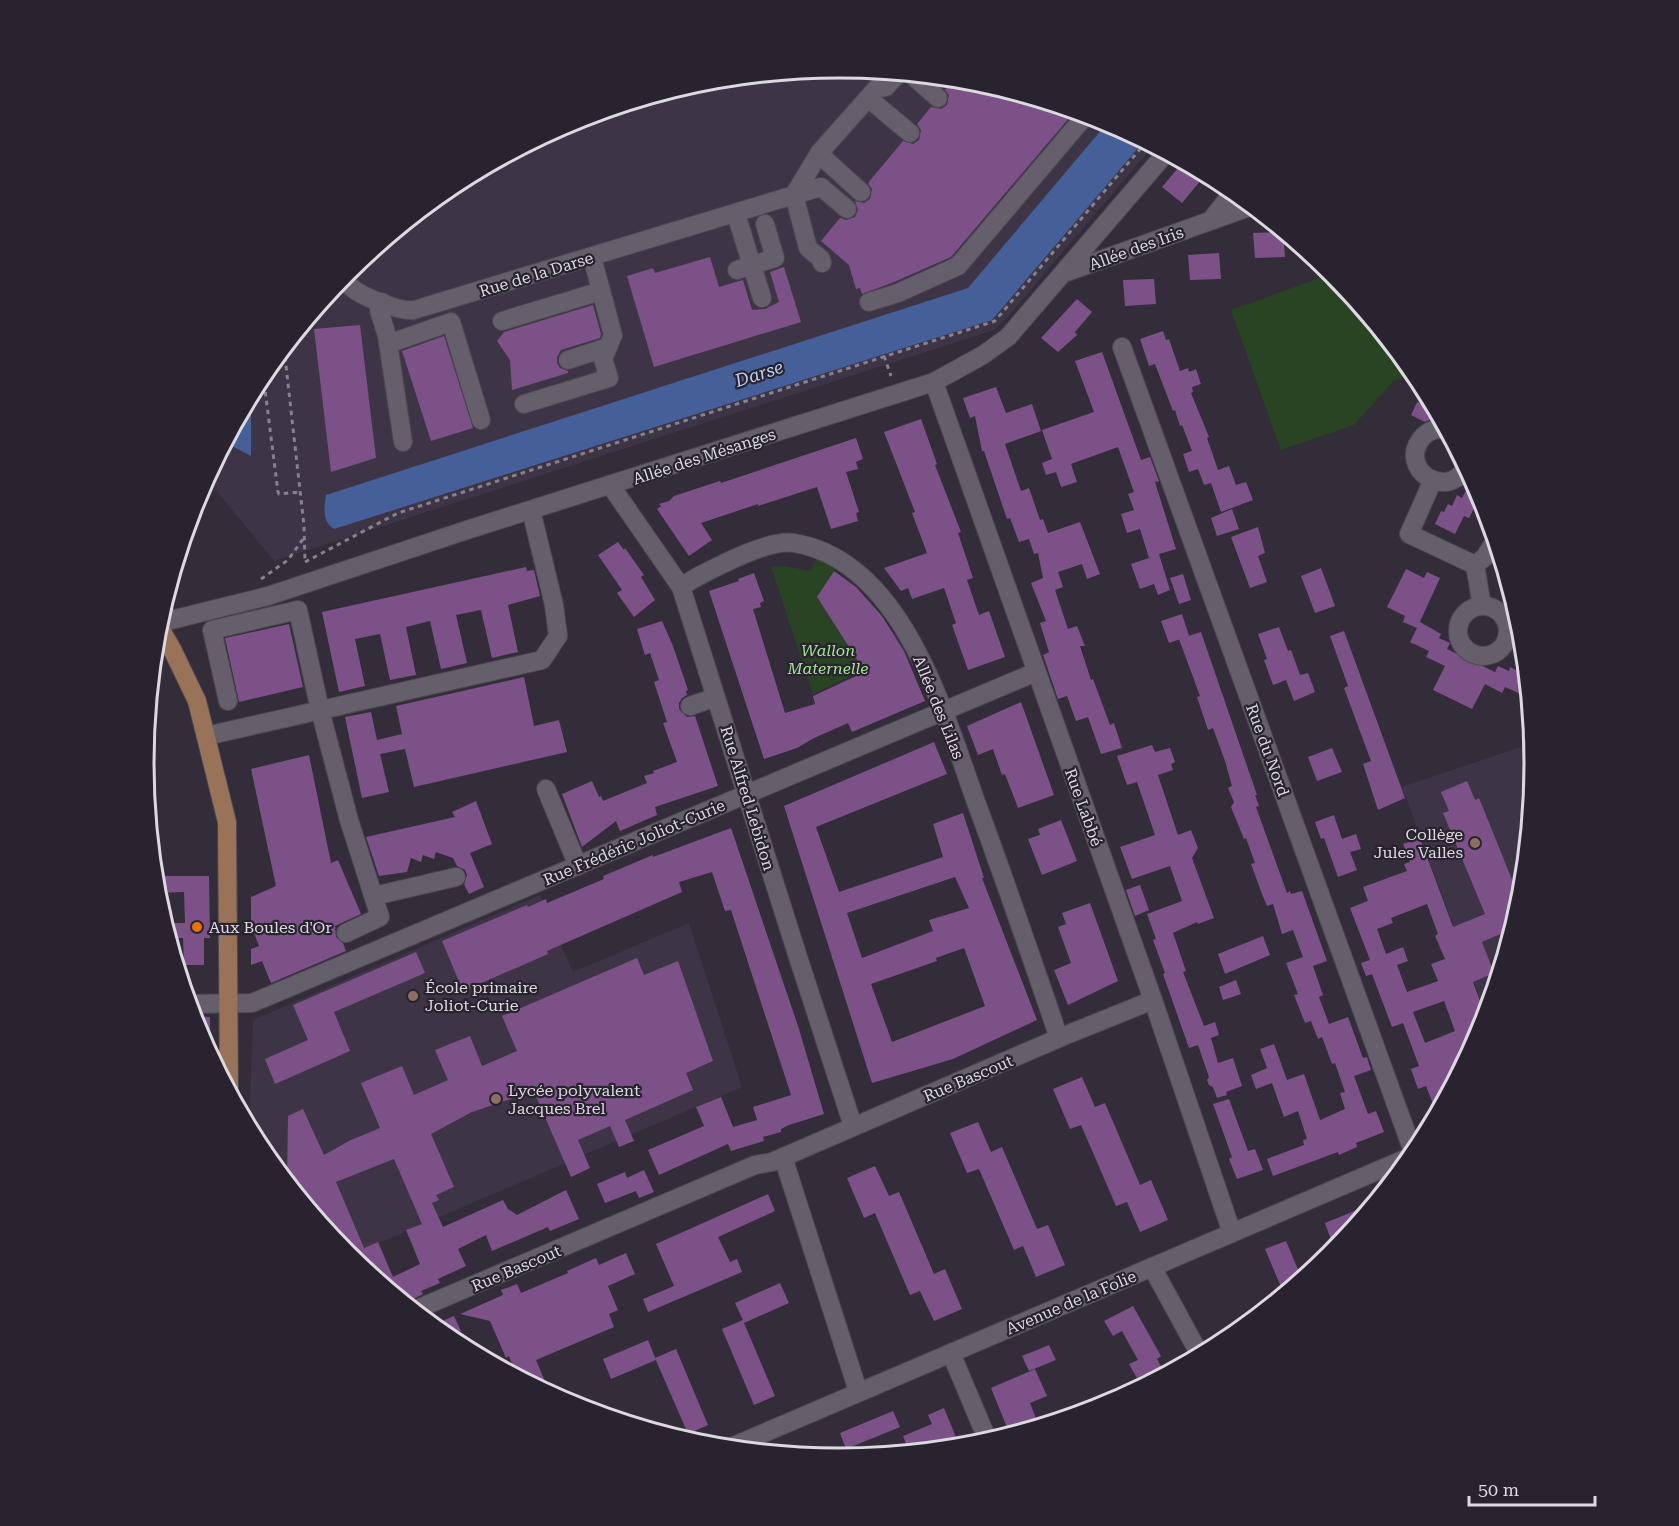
<svg xmlns="http://www.w3.org/2000/svg" width="1679" height="1526" font-family="'Roboto Serif',serif">
<style>
.built{fill:#3d3546}
.green{fill:#284422}
.water{fill:#455f98}
.building{fill:#7c5188;fill-rule:evenodd}
.lines{fill:none;stroke-linecap:round;stroke-linejoin:round}
.minor-casing{stroke:#4c4851;stroke-width:20}
.major-casing{stroke:#4c4851;stroke-width:20}
.path{stroke:#86828b;stroke-width:3;stroke-dasharray:4.5 4.5;stroke-linecap:butt}
.minor{stroke:#645f6b;stroke-width:18}
.major{stroke:#987357;stroke-width:18}
.education-dot{fill:#8d6e63;stroke:#28232e;stroke-width:2}
.food-dot{fill:#e8710a;stroke:#28232e;stroke-width:2}
.labels{text-anchor:middle;stroke-width:4.5;stroke-linejoin:round;paint-order:stroke}
.street-label{font-size:16px;fill:#dcd9e0;stroke:#28232e}
.park-label{font-size:16px;font-style:italic;fill:#a3e695;stroke:#28232e}
.poi-label{font-size:16px;fill:#dcd9e0;stroke:#28232e;text-anchor:start}
.water-label{font-size:18px;font-style:italic;fill:#becff2;stroke:#28232e}
.rim{fill:none;stroke:#dcd9e0;stroke-width:3}
</style>
<rect width="100%" height="100%" fill="#322d38"/>
<g class="built">
<path d="M840 68 976 81 1106 121 1153 146 1005 320 994 330 274 561 207 479 261 376 348 271 453 185 574 120 704 81Z"/>
<path d="M1533 743 1535 763 1522 899 1486 1015 1402 787Z"/>
<path d="M540 895 573 972 689 923 742 1087 349 1256 261 1149 249 1127 253 1020Z"/>
</g>
<g class="green">
<path d="M1333 273 1416 374 1394 381 1354 425 1281 450 1231 310Z"/>
<path d="M817 557 835 568 817 597 864 670 813 694 771 567 785 566 811 571Z"/>
</g>
<g class="water">
<path d="M1108 122 1144 141 992 320 334 529C322 521 324 508 326 495L968 288Z"/>
<path d="M251 395V456L226 443Z"/>
</g>
<g class="building">
<path d="M954 79 976 81 1075 111 951 257 894 282 862 294 860 288 856 289 849 265 821 241 840 218 846 220 855 217 858 210 855 201 864 203 870 199 872 189 868 183 903 141 913 144 919 140 921 130 917 124 931 107 941 109 947 105 949 95 945 90Z"/>
<path d="M1183 162 1206 174 1182 203 1162 187Z"/>
<path d="M1283 232 1285 257 1255 258 1253 233Z"/>
<path d="M1219 253 1221 279 1190 280 1188 255Z"/>
<path d="M710 257 719 287 743 280 752 310 765 309 779 302 770 272 784 267 801 322 654 367 627 276 653 268 655 273Z"/>
<path d="M1154 279 1156 304 1125 306 1123 280Z"/>
<path d="M1077 299 1092 312 1075 332 1077 335 1058 352 1041 338Z"/>
<path d="M593 305 601 334 600 338 561 350 557 357V363L560 368 568 371V373L512 390 510 360 497 341 504 332Z"/>
<path d="M360 325 376 458 331 472 314 329Z"/>
<path d="M1163 331 1166 340 1169 339 1180 371 1188 368 1189 372 1196 369 1201 384 1192 387 1193 392 1191 393 1209 437 1207 438 1218 470 1229 466 1236 485 1246 482 1253 500 1221 512 1211 483 1204 485 1198 469 1189 472 1183 454 1192 451 1182 425 1180 426 1175 410 1173 411 1155 364 1149 366 1140 339Z"/>
<path d="M444 336 473 428 431 441 402 351Z"/>
<path d="M1102 352 1141 460 1150 457 1159 481 1155 482 1176 549 1159 554 1170 590 1158 595 1154 584 1140 589 1131 564 1149 558 1140 529 1127 533 1121 514 1134 510 1128 494 1134 492 1118 447 1071 464 1077 482 1061 487 1056 472 1046 475 1042 463 1052 459 1042 430 1094 412 1075 361Z"/>
<path d="M996 387 1006 413 1032 404 1041 431 1005 444 1021 491 1029 488 1040 520 1043 519 1048 533 1080 522 1100 574 1087 579 1082 564 1058 572 1063 587 1055 590 1068 629 1077 626 1085 646H1080L1091 680 1093 679 1110 725 1114 723 1122 748 1101 754 1088 717 1076 721 1067 696 1058 699 1043 655 1049 652 1040 623 1046 621 1031 583 1043 578 1038 553 1034 554 1029 539 1019 542 1010 518 1007 519 984 451H982L975 416 970 418 963 398Z"/>
<path d="M1428 395 1437 412 1434 418 1425 422 1411 415 1417 402 1423 405Z"/>
<path d="M921 419 937 464 935 465 961 532 958 533 973 578 967 580 979 615 989 611 1005 657 968 670 952 625 956 623 944 588 912 599 908 588 901 591 884 568 927 553 912 513 915 512 884 432Z"/>
<path d="M856 438 863 459 856 462 858 469 846 472 859 512 856 513 858 521 831 529 817 487 758 506V504L701 523 712 540 689 556 657 509 661 506 659 504 669 501 674 496 720 481 721 483Z"/>
<path d="M1472 479 1481 495 1469 518 1464 516 1455 534 1435 524 1441 511 1444 512 1448 504 1452 506 1457 495 1462 498Z"/>
<path d="M1232 509 1239 529 1217 536 1211 518Z"/>
<path d="M1258 527 1265 553 1258 556 1267 582 1250 588 1231 537Z"/>
<path d="M618 542 624 550 625 548 644 575 641 577 655 600 634 617 617 593 622 590 598 555Z"/>
<path d="M526 567 527 571 534 570 540 596 508 605 518 652 492 658 481 610 456 615 467 663 441 669 430 621 406 627 416 675 390 680 380 634 355 639 365 686 339 692 322 612Z"/>
<path d="M1321 568 1335 606 1315 613 1301 576Z"/>
<path d="M1406 569 1424 578 1427 572 1440 578 1418 626 1420 622 1441 634 1439 638 1450 643 1447 649 1495 672 1498 666 1509 671 1510 667 1526 675 1527 686 1523 695 1505 687 1502 693 1485 684 1472 709 1433 690 1445 666 1426 657 1429 651 1410 642 1417 628 1403 622 1405 616 1387 607Z"/>
<path d="M834 571 856 587 882 616 904 651 925 701 852 732 848 723 814 738 797 748 764 759 709 591 739 581 738 579 754 573 764 601 760 603 761 607 753 609 785 713 815 704 813 696 865 672 817 597Z"/>
<path d="M1183 574 1191 600 1179 604 1170 578Z"/>
<path d="M1182 614 1189 636 1169 643 1161 621Z"/>
<path d="M662 621 673 646 688 690 686 691 687 695 682 698 679 703V709L687 717 695 716 718 786 655 807 657 815 620 831 616 821 582 847 562 794 592 781 599 797 601 796 603 801 647 783 644 776 654 773 653 771 677 762 663 723 667 722 654 682 659 680 650 653 645 655 637 629Z"/>
<path d="M289 624 303 687 239 702 225 638Z"/>
<path d="M1279 627 1288 651 1291 650 1300 675 1308 673 1315 692 1294 701 1286 680 1273 685 1264 660 1267 659 1258 634Z"/>
<path d="M1344 631 1405 798 1378 810 1363 764 1371 761 1344 688 1348 686 1330 636Z"/>
<path d="M1201 632 1257 795H1255L1259 806 1256 807 1287 893 1290 891 1291 894 1302 891 1327 961 1313 966 1323 995 1319 997 1329 1024 1348 1017 1363 1058 1367 1057 1371 1070 1354 1076 1368 1114 1376 1111 1384 1132 1356 1143 1357 1147 1339 1155 1338 1152 1273 1176 1267 1159 1304 1145 1303 1140 1307 1139 1298 1111 1284 1117 1272 1083 1256 1089 1251 1075 1267 1068 1260 1049 1274 1044 1287 1080 1304 1074 1320 1120 1345 1109 1340 1093 1345 1092 1335 1063 1332 1064 1322 1037 1318 1039 1311 1021 1305 1023 1294 995 1298 994 1286 963 1303 957 1293 930 1282 934 1273 904 1267 906 1262 894 1251 864 1255 863 1246 838 1244 839 1231 807 1234 802 1228 788 1232 786 1225 761 1213 728 1208 730 1197 697 1200 696 1179 639Z"/>
<path d="M524 677 534 726 559 720 567 752 414 787 405 749 380 754 389 792 362 798 345 717 371 712 377 740 402 734 396 706Z"/>
<path d="M1021 702 1054 795 1018 808 1005 774 1002 775 993 749 978 755 967 726Z"/>
<path d="M934 742 947 774 816 827 839 892 943 857 933 824 963 813 984 878H982L1037 1020 953 1059 872 1083 784 806ZM955 877 969 908 929 920 933 931 862 958 847 913ZM964 948 985 1006 892 1042 871 984 937 961 936 958Z"/>
<path d="M1152 745 1155 752 1170 748 1175 762 1171 764 1173 770 1158 775 1178 835 1191 830 1198 848 1192 858 1214 918 1198 924 1197 922 1173 933 1186 971 1183 972 1204 1026 1215 1022 1219 1035 1211 1038 1218 1063 1233 1058 1242 1086 1226 1092 1227 1095 1217 1098 1213 1087 1209 1085 1207 1080 1209 1077 1198 1045 1189 1048 1163 974 1165 973 1153 940 1156 939 1147 914 1182 901 1170 866 1132 879 1120 847 1155 835 1137 782 1127 785 1117 756Z"/>
<path d="M1332 748 1342 772 1317 781 1308 757Z"/>
<path d="M309 755 331 863 338 860 361 914 335 926 336 937 343 943 346 951 271 983 262 961 251 965V949L259 946 251 925V897L276 886 251 769Z"/>
<path d="M1467 781 1475 800 1479 798 1521 902 1512 929 1482 942 1494 973 1473 982 1486 1017 1482 1029 1437 1114 1426 1086 1418 1089 1411 1069 1419 1066 1403 1023 1392 1027 1372 974 1366 976 1361 963 1370 960 1350 908 1368 901 1363 887 1407 871 1404 864 1410 862 1403 844 1420 838 1453 927 1485 914 1443 813 1449 811 1441 792ZM1427 904 1438 934 1435 936 1445 959 1431 964 1438 981 1407 992 1397 965 1408 961 1403 947 1386 954 1377 929 1393 923 1391 918ZM1444 1001 1455 1031 1425 1043 1413 1012Z"/>
<path d="M476 801 492 844 470 853 484 887 469 894 464 884 467 875 465 870 457 866 453 858 436 852 434 859 423 855 421 862 411 858 407 872 379 876 366 837 455 817 452 812Z"/>
<path d="M1334 815 1342 839 1356 834 1361 849 1350 852 1357 870 1338 877 1324 838 1321 839 1315 822Z"/>
<path d="M1061 820 1077 861 1042 875 1028 839 1040 835 1038 829Z"/>
<path d="M731 828 799 1029 824 1114 789 1125 781 1129V1132L763 1137 764 1141 731 1151 728 1144 659 1175 648 1150 704 1126 696 1107 721 1097 733 1127 757 1120 753 1107 791 1095 731 910 725 911 712 872 679 882 682 892 547 951 548 954 463 991 442 941 527 905 528 907 546 899 547 903 604 879 603 876 653 855V857Z"/>
<path d="M155 876H209L210 938H204V965H184L183 938H169L165 923H185L184 892 157 893Z"/>
<path d="M1140 885 1149 910 1135 916 1126 890Z"/>
<path d="M1090 903 1118 981 1068 1005 1054 970 1071 963 1058 927 1066 924 1062 913Z"/>
<path d="M1263 936 1270 955 1225 974 1218 954Z"/>
<path d="M416 952 425 973 334 1012 350 1051 275 1084 265 1059 308 1040 293 1005Z"/>
<path d="M637 958 644 975 678 961 713 1061 686 1073 693 1090 625 1120 634 1141 619 1147 610 1126 578 1140 590 1168 571 1177 532 1087 511 1099 472 1112 431 1134 454 1187 436 1195 439 1200 432 1203 443 1227 503 1200 508 1209 517 1215 566 1190 579 1219 550 1231 548 1227 492 1251 486 1235 458 1249 466 1266 438 1279 440 1283 421 1291 423 1294 406 1303 347 1255 287 1181 288 1116 303 1109 324 1155 351 1140 380 1128 361 1083 402 1066 414 1095 448 1080 435 1050 470 1036 482 1066 517 1051 502 1016ZM394 1159 422 1224 406 1230 420 1264 393 1277 378 1242 364 1248 336 1182Z"/>
<path d="M1236 980 1241 994 1223 1000 1219 987Z"/>
<path d="M193 1016 210 1017V1054L197 1029Z"/>
<path d="M1082 1077 1095 1107 1105 1103 1140 1185 1151 1180 1168 1220 1140 1232 1127 1202 1116 1206 1081 1125 1070 1129 1053 1089Z"/>
<path d="M1229 1099 1248 1151 1255 1149 1263 1170 1237 1179 1229 1159 1232 1157 1213 1104Z"/>
<path d="M978 1122 991 1152 1002 1147 1037 1229 1048 1225 1065 1265 1036 1277 1023 1246 1014 1250 979 1169 967 1173 950 1133Z"/>
<path d="M875 1166 889 1196 899 1192 934 1274 945 1269 962 1309 934 1321 920 1291 910 1295 875 1213 864 1218 847 1178Z"/>
<path d="M644 1170 654 1192 639 1198 636 1191 605 1203 597 1184 625 1172 627 1178Z"/>
<path d="M768 1194 775 1211 718 1237 730 1262 737 1259 742 1272 648 1312 643 1299 674 1286 656 1244Z"/>
<path d="M1374 1203 1346 1237 1332 1243 1325 1223Z"/>
<path d="M1286 1241 1302 1279 1284 1294 1265 1249Z"/>
<path d="M626 1253 635 1274 608 1286 618 1310 609 1314 614 1327 536 1360 550 1393 517 1376 509 1356 506 1358 490 1321 460 1314 503 1295 501 1290 517 1284 521 1293 568 1273 567 1271 596 1258 599 1265Z"/>
<path d="M780 1283 789 1303 744 1323 775 1396 754 1405 722 1329 743 1320 735 1303Z"/>
<path d="M1133 1306 1161 1356 1157 1359 1165 1374 1150 1382 1145 1374 1137 1378 1129 1364 1138 1360 1122 1331 1113 1336 1104 1321Z"/>
<path d="M454 1316 461 1331 448 1337 433 1325Z"/>
<path d="M648 1340 656 1360 611 1379 603 1359Z"/>
<path d="M1049 1345 1056 1360 1029 1371 1022 1356Z"/>
<path d="M676 1349 708 1425 688 1434 655 1358Z"/>
<path d="M1035 1369 1047 1396 1030 1403 1037 1421 1025 1426 1026 1430 1010 1435 991 1388Z"/>
<path d="M944 1408 960 1447 909 1452 903 1436 932 1424 928 1415Z"/>
<path d="M893 1411 900 1427 846 1449 840 1433Z"/>
</g>
<g class="lines">
<g class="minor-casing">
<g id="minor">
<path d="M912 75 938 98"/>
<path d="M868 98 910 133"/>
<path d="M819 154 861 192"/>
<path d="M794 195 820 152 876 89 886 87 899 73"/>
<path d="M794 195 821 187 847 209"/>
<path d="M736 214 762 298"/>
<path d="M1211 220 1234 191"/>
<path d="M737 270 775 258 765 224"/>
<path d="M1064 273 1252 206"/>
<path d="M343 277C346 281 348 285 352 288 363 297 400 312 414 310L794 195 808 248 821 259 822 263"/>
<path d="M382 302 379 310 387 336 403 442"/>
<path d="M869 302 898 293 958 266 1086 115"/>
<path d="M502 321 601 291"/>
<path d="M388 344 451 322 481 420"/>
<path d="M1122 347 1414 1154"/>
<path d="M568 360 608 347"/>
<path d="M934 382 1153 1000 1232 1233"/>
<path d="M524 404 609 378 603 359 613 335 592 257"/>
<path d="M1446 429C1436 428 1427 431 1421 439 1398 469 1447 502 1466 467"/>
<path d="M1433 480 1409 534 1475 565 1485 557 1495 541"/>
<path d="M611 486 681 587 797 954 853 1126"/>
<path d="M1475 565 1482 606"/>
<path d="M681 587C696 576 713 569 729 561 746 553 776 540 794 543 903 561 944 713 976 802 1005 880 1032 959 1059 1038"/>
<circle cx="1483" cy="631" r="25"/>
<path d="M159 623 268 596 470 529 934 382 983 355 1008 337 1166 153"/>
<path d="M228 701 212 630 298 610 320 710 349 820 380 917 346 933"/>
<path d="M690 706 716 697"/>
<path d="M206 736 542 660 558 636 554 605 531 510"/>
<path d="M546 789 578 866"/>
<path d="M374 896 456 877"/>
<path d="M189 1004 252 1003 1036 672"/>
<path d="M783 1157 858 1391"/>
<path d="M1152 1267 1200 1355"/>
<path d="M415 1310 755 1165 772 1162 1059 1038 1153 1000"/>
<path d="M951 1353 988 1441"/>
<path d="M729 1448 1412 1156"/>
</g>
</g>
<g class="major-casing">
<path id="major" d="M158 625 172 649 197 701 227 822 229 1090"/>
</g>
<g class="path">
<path d="M284 348 304 526 305 562"/>
<path d="M884 356 891 376"/>
<path d="M263 374 278 492 279 494 300 492"/>
<path d="M305 562 398 513 995 321 1146 142"/>
<path d="M261 579 288 560 303 539"/>
</g>
<use href="#minor" class="minor"/>
<use href="#major" class="major"/>
</g>
<g class="education-dot">
<circle cx="1475" cy="843" r="6"/>
<circle cx="413" cy="996" r="6"/>
<circle cx="496" cy="1099" r="6"/>
</g>
<circle class="food-dot" cx="197" cy="927" r="6"/>
<g class="labels">
<g class="street-label">
<text transform="translate(1136 248) rotate(-20)" y="6">Allée des Iris</text>
<text transform="translate(536 274) rotate(-17)" y="6">Rue de la Darse</text>
<text transform="translate(704 456) rotate(-18)" y="6">Allée des Mésanges</text>
<text transform="translate(939 707) rotate(68)" y="6">Allée des Lilas</text>
<text transform="translate(1268 750) rotate(70)" y="6">Rue du Nord</text>
<text transform="translate(748 798) rotate(73)" y="6">Rue Alfred Lebidon</text>
<text transform="translate(1084 807) rotate(70)" y="6">Rue Labbé</text>
<text transform="translate(634 842) rotate(-23)" y="6">Rue Frédéric Joliot-Curie</text>
<text transform="translate(968 1078) rotate(-23)" y="6">Rue Bascout</text>
<text transform="translate(516 1268) rotate(-23)" y="6">Rue Bascout</text>
<text transform="translate(1071 1302) rotate(-23)" y="6">Avenue de la Folie</text>
</g>
<g class="park-label">
<text x="828" y="656">Wallon<tspan x="828" dy="18">Maternelle</tspan></text>
</g>
<g class="poi-label">
<text x="1463" y="840" text-anchor="end">Collège<tspan x="1463" dy="18">Jules Valles</tspan></text>
<text x="209" y="933">Aux Boules d'Or</text>
<text x="425" y="993">École primaire<tspan x="425" dy="18">Joliot-Curie</tspan></text>
<text x="508" y="1096">Lycée polyvalent<tspan x="508" dy="18">Jacques Brel</tspan></text>
</g>
<g class="water-label">
<text transform="translate(759 374) rotate(-18)" y="6">Darse</text>
</g>
</g>
<path d="M0 0H1679V1526H0ZM154 763a685 685 0 1 1 1370 0a685 685 0 1 1-1370 0Z" fill="#28232e" fill-rule="evenodd"/>
<path class="rim" d="M154 763a685 685 0 1 1 1370 0a685 685 0 1 1-1370 0Z"/>
<path d="M1469 1496v9h126v-9" fill="none" stroke="#dcd9e0" stroke-width="3"/>
<text x="1478" y="1496" font-size="18" fill="#dcd9e0" stroke="#28232e" stroke-width="4.5" paint-order="stroke">50 m</text>
</svg>
